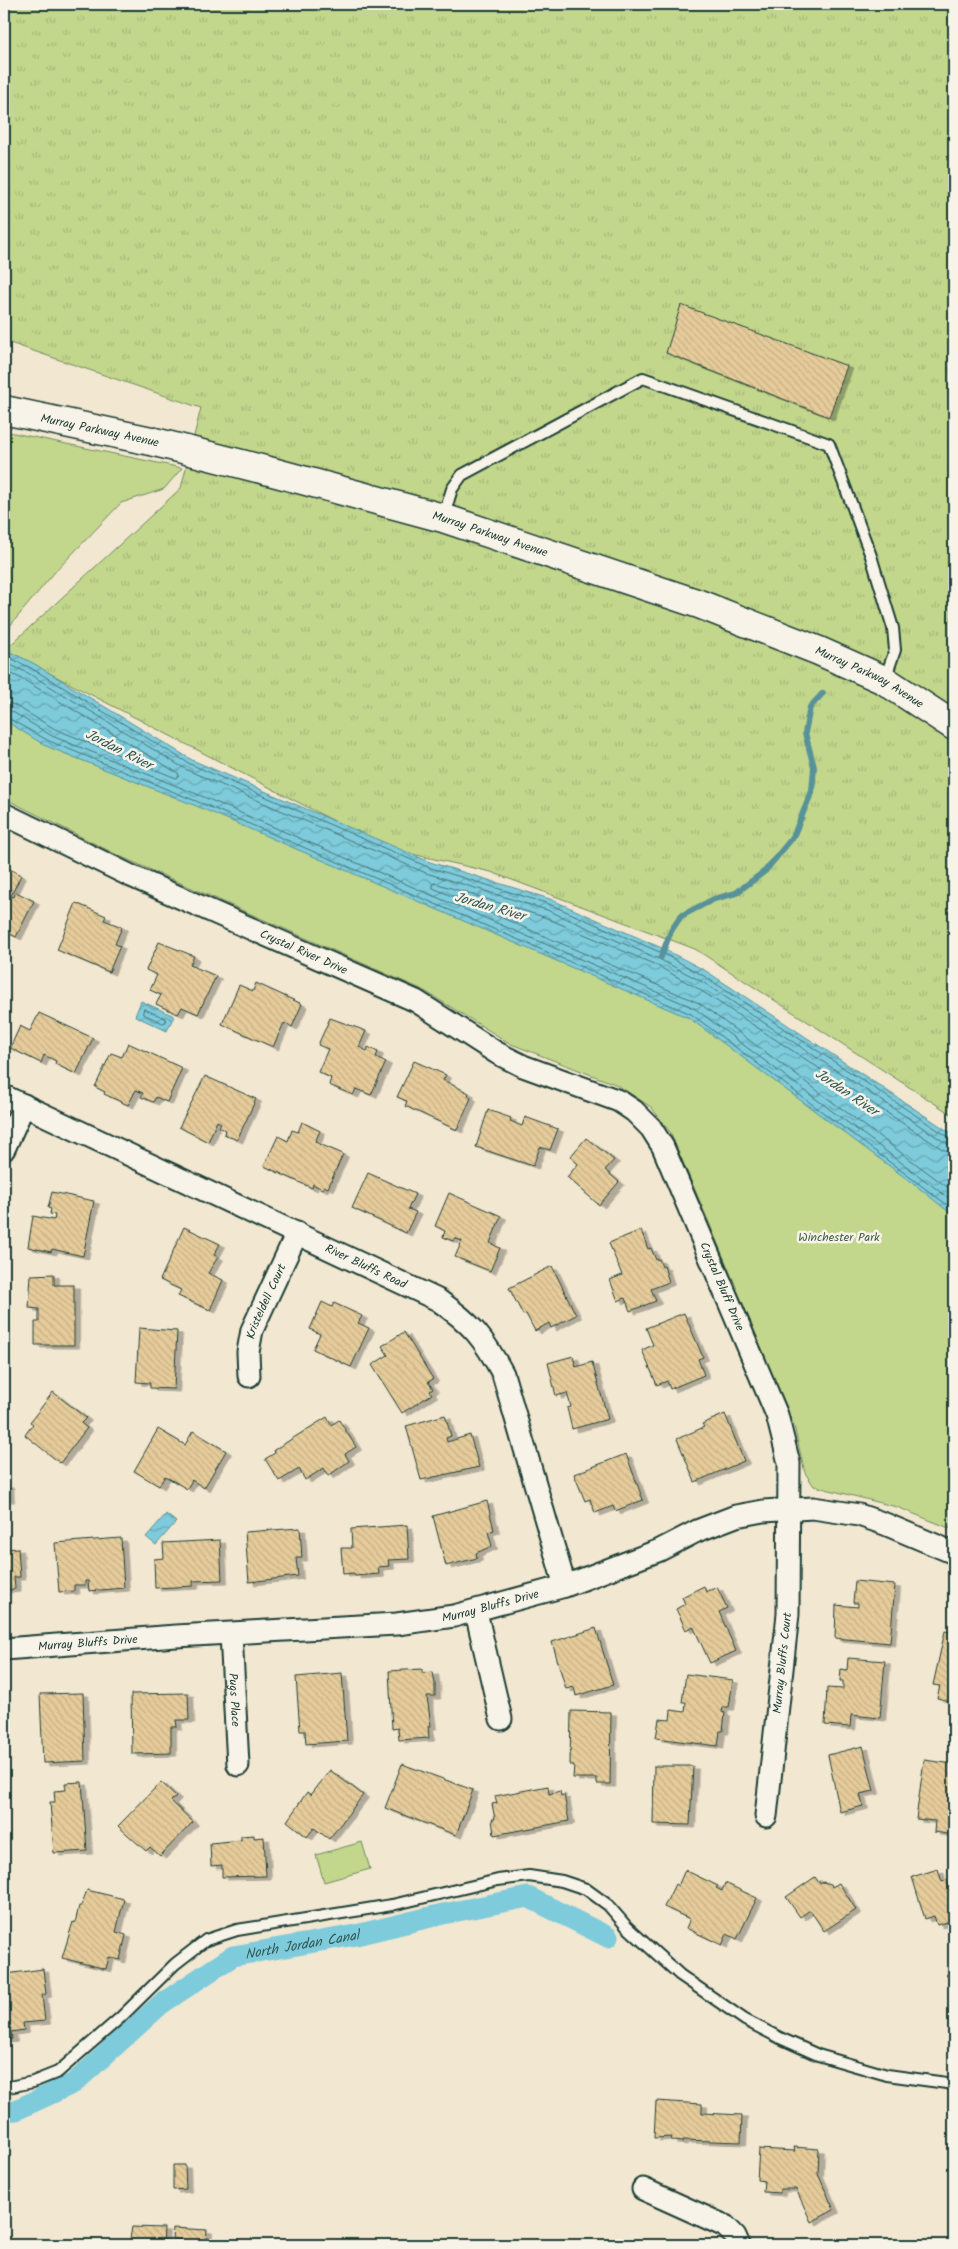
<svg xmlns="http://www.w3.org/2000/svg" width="958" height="2249" font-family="Kalam,sans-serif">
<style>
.grass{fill:url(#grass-tufts);stroke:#708a60}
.park{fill:#c2d68c;stroke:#708a60}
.water{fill:url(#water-waves);stroke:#589299}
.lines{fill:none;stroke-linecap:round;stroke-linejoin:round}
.shore{stroke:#457677;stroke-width:1}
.stream{stroke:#589299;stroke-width:6}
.canal{stroke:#7ecbdc;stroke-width:21}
.building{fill:url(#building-back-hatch);stroke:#1f3d34;filter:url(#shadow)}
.lane-casing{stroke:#1f3d34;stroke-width:14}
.street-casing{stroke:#1f3d34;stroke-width:25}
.secondary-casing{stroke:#1f3d34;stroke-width:31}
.lane{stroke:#f7f3e8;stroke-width:10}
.street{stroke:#f7f3e8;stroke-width:21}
.secondary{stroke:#f7f3e8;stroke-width:28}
.labels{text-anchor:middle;stroke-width:5;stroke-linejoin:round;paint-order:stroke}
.street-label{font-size:12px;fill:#1f3d34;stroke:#f7f3e8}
.park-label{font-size:12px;fill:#405c46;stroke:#f7f3e8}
.water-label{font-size:14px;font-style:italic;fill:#325956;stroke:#f7f3e8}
</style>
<defs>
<pattern id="grass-tufts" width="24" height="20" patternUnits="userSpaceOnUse" patternTransform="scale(1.25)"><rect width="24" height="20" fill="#c2d68c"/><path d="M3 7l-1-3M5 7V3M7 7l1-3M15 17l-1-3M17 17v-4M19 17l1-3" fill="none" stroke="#a6b979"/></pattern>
<pattern id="water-waves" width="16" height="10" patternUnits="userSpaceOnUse" patternTransform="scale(1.25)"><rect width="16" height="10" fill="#7ecbdc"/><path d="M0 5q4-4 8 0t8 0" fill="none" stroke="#67a6b3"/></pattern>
<pattern id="building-back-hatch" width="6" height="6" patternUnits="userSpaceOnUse" patternTransform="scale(1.25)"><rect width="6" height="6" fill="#e6cc9b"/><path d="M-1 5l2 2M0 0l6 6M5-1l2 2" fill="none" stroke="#c5b086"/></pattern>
<filter id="shadow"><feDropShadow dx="5.5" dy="3" stdDeviation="0" flood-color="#0004"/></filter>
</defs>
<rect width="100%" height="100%" fill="#f2e7d1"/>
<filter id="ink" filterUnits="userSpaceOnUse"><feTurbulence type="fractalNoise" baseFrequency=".02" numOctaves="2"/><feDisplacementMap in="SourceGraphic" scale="10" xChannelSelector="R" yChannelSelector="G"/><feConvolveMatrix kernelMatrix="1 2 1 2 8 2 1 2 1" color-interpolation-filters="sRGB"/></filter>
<g filter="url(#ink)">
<path class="grass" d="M4 4H954V1116L695 949 491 872 386 848 5 650 181 488 201 408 4 341Z"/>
<g class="park">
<path d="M4 431 182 468 164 489 121 503 54 573 4 633Z"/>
<path d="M4 685 665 994 954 1176V1530L897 1507 814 1486 805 1473 794 1426 710 1225 670 1132 651 1107 615 1084 511 1044 423 990 117 855 4 798Z"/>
<path d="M362 1842 370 1869 324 1882 316 1855Z"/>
</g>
<g class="water">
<path d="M4 649 33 663 192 760 430 862 550 899 664 949 706 971 954 1135V1216L915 1185 689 1018 194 805 46 746 4 720Z"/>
<path d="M141 1001 174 1016 167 1031 135 1016Z"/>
<path d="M166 1514 176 1522 156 1545 146 1537Z"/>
</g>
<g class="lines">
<g class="shore">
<path d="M4 655 31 668 190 764 428 867 549 904 662 953 704 976 950 1138 954 1139"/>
<path d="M4 662 28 673 187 770 426 873 547 910 659 959 701 981 946 1143 954 1145"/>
<path d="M4 670 24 680 178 773 179 776 176 778 55 729 14 705 4 702"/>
<path d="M4 710 11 711 52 736 199 795 694 1008 954 1202"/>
<path d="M4 716 49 741 196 801 691 1014 954 1210"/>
<path d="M144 1009 165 1018 166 1022 163 1023 143 1014Z"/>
<path d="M954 1153 942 1149 697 988 656 965 544 917 435 883 432 884 433 888 699 1003 954 1192"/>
</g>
<path class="stream" d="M661 957 671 931 681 916 714 899 736 893 765 871 793 837 812 791 814 767 805 733 810 707 823 693"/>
<path class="canal" id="s1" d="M4 2111 16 2110 74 2083 161 2004 233 1956 356 1935 443 1914 528 1897 608 1937"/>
</g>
<g class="building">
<path d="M681 305 847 366 829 417 666 353Z"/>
<path d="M4 866 21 875 11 896 14 897 16 892 34 901 16 937 4 931Z"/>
<path d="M76 903 106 916 104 920 122 927 115 944 120 946 109 972 57 950Z"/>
<path d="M159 942 194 956 190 965 216 976 198 1014 182 1007 178 1014 156 1004 161 995 150 990 157 975 146 970Z"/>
<path d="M256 983 302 1004 292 1027 284 1023 273 1047 222 1024 239 985 253 991Z"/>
<path d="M39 1013 93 1038 76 1074 55 1064 56 1061 44 1055 41 1063 10 1048 20 1026 30 1031Z"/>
<path d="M330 1018 366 1031 359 1047 367 1051 368 1047 378 1052 376 1057 386 1062 371 1095 356 1089 353 1095 329 1085 331 1078 318 1072 328 1049 318 1045Z"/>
<path d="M128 1043 182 1068 167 1102 156 1097 153 1102 141 1097 143 1093 136 1090 128 1105 104 1094 105 1092 95 1087 111 1053 122 1057Z"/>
<path d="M414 1061 446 1075 443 1080 469 1093 468 1096 471 1098 457 1130 405 1106 407 1101 397 1097Z"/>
<path d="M205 1076 256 1099 237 1140 224 1134 225 1130 219 1127 221 1123 217 1121 208 1142 179 1127Z"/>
<path d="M488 1110 511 1118 510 1121 522 1126 525 1117 558 1129 550 1150 540 1147 533 1166 476 1147Z"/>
<path d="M302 1122 320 1131 315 1142 343 1154 328 1188 324 1186 322 1189 313 1184 312 1188 264 1166 278 1136 288 1141 292 1130 298 1132Z"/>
<path d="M586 1138 614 1160 605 1170 619 1182 599 1205 567 1177 578 1164 570 1157Z"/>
<path d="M368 1173 415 1194 408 1209 416 1212 406 1233 352 1208Z"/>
<path d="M52 1192 94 1201 83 1256 52 1249 51 1252 28 1247 33 1216 54 1220 55 1215 50 1214 51 1209 48 1208Z"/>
<path d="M449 1193 501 1216 490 1243 500 1248 490 1271 455 1257 462 1241 454 1238 453 1241 443 1237 445 1231 435 1226Z"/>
<path d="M184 1227 220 1244 214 1255 218 1257 208 1273 223 1280 210 1310 178 1296 181 1290 160 1280Z"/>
<path d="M641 1230 648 1249 651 1248 656 1260 659 1259 662 1267 664 1266 669 1282 651 1289 656 1301 630 1311 625 1298 618 1301 610 1280 622 1275 609 1243Z"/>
<path d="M552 1266 576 1315 551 1328 549 1323 535 1331 526 1314 523 1315 509 1288Z"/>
<path d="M54 1274V1285H74V1345H35V1322H39V1309L29 1308 31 1275Z"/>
<path d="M322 1302 332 1307 334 1303 362 1316 358 1323 369 1328 351 1367 313 1349 320 1334 310 1329Z"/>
<path d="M684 1313 703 1357 698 1359 704 1375 670 1389 667 1381 657 1385 642 1350 653 1345 646 1328Z"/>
<path d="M139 1328 177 1331 174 1389 150 1388V1383L136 1382Z"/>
<path d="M404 1332 433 1379 428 1382 433 1389 430 1391 432 1394 402 1413 372 1365 388 1355 382 1346Z"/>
<path d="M573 1356 576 1367 592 1362 608 1419 572 1429 567 1408 571 1407 567 1393 556 1396 548 1363Z"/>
<path d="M53 1392 86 1418 81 1423 87 1428 60 1463 25 1435 33 1424 30 1422Z"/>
<path d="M725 1414 744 1461 695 1482 677 1439 704 1427 702 1424Z"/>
<path d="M445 1415 451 1436 446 1438 447 1442 470 1435 479 1467 421 1480 406 1426Z"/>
<path d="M327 1417 331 1425 339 1420 356 1447 345 1454 349 1461 328 1476 324 1468 305 1480 299 1469 279 1481 265 1459 275 1453 274 1450Z"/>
<path d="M158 1429 185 1445 193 1431 226 1451 204 1488 192 1480 187 1489 165 1476 159 1486 134 1471Z"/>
<path d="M626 1454 643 1500 615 1511 613 1506 595 1513 590 1499 585 1501 574 1474Z"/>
<path d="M4 1485H8L9 1499H4Z"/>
<path d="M487 1501 494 1530 488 1532 492 1546 476 1553 477 1558 446 1566 433 1516Z"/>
<path d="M407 1525 409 1559 388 1560 389 1566 378 1567 379 1574 355 1576 354 1573 343 1574 341 1548H352L351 1529Z"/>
<path d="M300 1528 302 1558H296L298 1576 249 1582 245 1532Z"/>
<path d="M121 1538 124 1588 89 1591 88 1581H85V1585H74V1591L59 1592 55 1543Z"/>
<path d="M220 1540 222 1580 193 1581V1586L155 1588 154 1559 164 1558 163 1543Z"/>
<path d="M18 1548 20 1577H14L15 1589 4 1590V1549Z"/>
<path d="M855 1581 895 1585 890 1643 835 1638 836 1605 858 1607V1603H853Z"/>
<path d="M704 1586 706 1592 717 1587 727 1608 719 1612 736 1651 710 1663 693 1626 686 1630 676 1609 685 1604 682 1597Z"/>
<path d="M596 1628 613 1685 576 1696 574 1687 566 1689 552 1642Z"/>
<path d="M945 1631 954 1633V1702L937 1698 940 1686 933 1685Z"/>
<path d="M848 1658 885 1661 880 1718 851 1715 850 1727 825 1725 827 1688 843 1689V1681H840L841 1669 847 1670Z"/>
<path d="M422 1669V1673L433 1672 435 1684V1696H427L431 1726H428L429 1738 399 1740 398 1728 392 1729 389 1671Z"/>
<path d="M342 1673 347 1741 306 1744 305 1731H300L296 1677Z"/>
<path d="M686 1674 733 1680 729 1707H723L722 1712 725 1713 723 1731H720L718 1746 656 1738 659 1719 670 1720 671 1710 685 1712 686 1702H682Z"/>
<path d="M83 1693 85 1761 43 1763 40 1694Z"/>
<path d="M188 1693 189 1720H176L177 1727H171V1753L132 1754 131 1694Z"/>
<path d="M571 1711 611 1712 610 1784H597V1778H573L574 1765H570Z"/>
<path d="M863 1746 874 1791 860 1794 863 1806 840 1812 828 1755Z"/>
<path d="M924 1760 954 1764V1835L934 1832 935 1821 916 1819Z"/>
<path d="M402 1764 473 1790 456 1835 385 1808Z"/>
<path d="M654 1766H693L690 1825 653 1824Z"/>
<path d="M330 1770 363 1795 329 1839 314 1828 307 1837 287 1821 307 1792 311 1795Z"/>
<path d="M82 1782 87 1851 54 1853 50 1802H55L54 1791 66 1790 65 1783Z"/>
<path d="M161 1782 176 1796 171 1801 193 1822 160 1856 150 1847 146 1851 118 1826Z"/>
<path d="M548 1786 549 1794 560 1791 561 1796 564 1795 569 1821 494 1835 492 1819H495L492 1804 497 1803 495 1796Z"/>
<path d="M254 1835V1838L264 1837 266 1876 222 1877V1865L211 1866 210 1843 241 1840V1836Z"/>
<path d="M938 1869 942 1882 947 1880 949 1887 954 1885V1920L937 1925 934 1916 925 1919 912 1877Z"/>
<path d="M685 1870 718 1886 716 1888 722 1891 725 1883 757 1898 737 1939 727 1934 722 1945 686 1928 690 1919 664 1907 675 1884 678 1886Z"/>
<path d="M815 1877 820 1884 823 1882 831 1884 832 1887 839 1883 856 1910 824 1931 810 1910 800 1917 786 1897Z"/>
<path d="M87 1890 124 1899 116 1932 126 1935 120 1960 109 1957 106 1969 62 1958 73 1922 75 1923 79 1906H81Z"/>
<path d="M954 1968V1984L946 1975Z"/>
<path d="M43 1969 46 1994 42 1995 45 2021 23 2023 24 2030 11 2032 12 2039 4 2040V1980H7L6 1974Z"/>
<path d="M656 2101 702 2104V2113L742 2115 741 2142 683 2140V2142L671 2141 672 2137 654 2138Z"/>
<path d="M794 2147 819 2149 818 2174 834 2210 811 2222 796 2189H780V2193L763 2192 764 2181 757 2180 759 2149 795 2151Z"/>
<path d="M173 2165H185L186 2189 173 2190Z"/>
<path d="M132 2227 164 2228 163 2245H129Z"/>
<path d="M173 2228 207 2230 206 2242 172 2239Z"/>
</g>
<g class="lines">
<g class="lane-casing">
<g id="lane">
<path d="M443 518 452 489 462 475 643 378 829 444 871 556 893 628 895 650 885 679"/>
<path d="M4 2088 33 2082 58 2072 120 2018 175 1964 206 1940 237 1930 392 1905 498 1880 529 1876 562 1881 586 1889 608 1905 627 1927 680 1975 745 2020 780 2038 818 2055 887 2075 954 2084"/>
</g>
</g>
<g class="street-casing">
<g id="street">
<path id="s2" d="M4 814 131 876 416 1001 497 1053 523 1066 619 1101 634 1111 651 1128 663 1147 777 1415 789 1463 788 1614 766 1816"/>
<path id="s3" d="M4 1096 438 1300C472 1324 483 1337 503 1374L565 1586"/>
<path d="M4 1149 24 1105"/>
<path id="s4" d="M249 1376 248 1352 252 1330 297 1233"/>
<path d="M476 1612 501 1719"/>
<path id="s5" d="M231 1634 238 1765"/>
<path id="s6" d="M4 1649 176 1636 397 1624 454 1616 565 1586 660 1550 697 1531 736 1516 763 1511 813 1508 859 1515 885 1524 954 1553"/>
<path d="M643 2189 725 2226 735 2236 739 2245"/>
</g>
</g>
<g class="secondary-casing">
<g id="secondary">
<path id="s7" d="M4 410 151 441 269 471 443 518 699 604 819 651 884 680 954 726"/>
</g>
</g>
<use href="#lane" class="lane"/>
<use href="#street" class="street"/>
<use href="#secondary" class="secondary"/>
</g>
</g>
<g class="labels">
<g class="street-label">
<text dy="4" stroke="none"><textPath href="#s7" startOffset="98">Murray Parkway Avenue</textPath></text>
<text dy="4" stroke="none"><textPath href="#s7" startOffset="502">Murray Parkway Avenue</textPath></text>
<text dy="4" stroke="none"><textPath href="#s7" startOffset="908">Murray Parkway Avenue</textPath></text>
<text dy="4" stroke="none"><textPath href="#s2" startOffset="330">Crystal River Drive</textPath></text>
<text dy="4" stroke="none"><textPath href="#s3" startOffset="400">River Bluffs Road</textPath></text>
<text dy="4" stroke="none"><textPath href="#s2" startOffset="896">Crystal Bluff Drive</textPath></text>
<text dy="4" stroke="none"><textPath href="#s4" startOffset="78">Kristeldell Court</textPath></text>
<text dy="4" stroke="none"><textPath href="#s6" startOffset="489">Murray Bluffs Drive</textPath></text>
<text dy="4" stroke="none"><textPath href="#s6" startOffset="84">Murray Bluffs Drive</textPath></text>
<text transform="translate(782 1663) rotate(-84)" y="4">Murray Bluffs Court</text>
<text dy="4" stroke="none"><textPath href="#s5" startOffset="66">Pugs Place</textPath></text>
</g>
<g class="park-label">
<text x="839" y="1241">Winchester Park</text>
</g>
<g class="water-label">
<text transform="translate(119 749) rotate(27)" y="5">Jordan River</text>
<text transform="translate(490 906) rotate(16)" y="5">Jordan River</text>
<text transform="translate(847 1092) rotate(34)" y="5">Jordan River</text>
<text dy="5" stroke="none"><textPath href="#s1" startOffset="350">North Jordan Canal</textPath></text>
</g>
</g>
<rect width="958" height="2249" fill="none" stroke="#f7f3e8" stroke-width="20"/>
<rect x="10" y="10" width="938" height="2229" fill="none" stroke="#1f3d34" stroke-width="2" filter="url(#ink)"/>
</svg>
